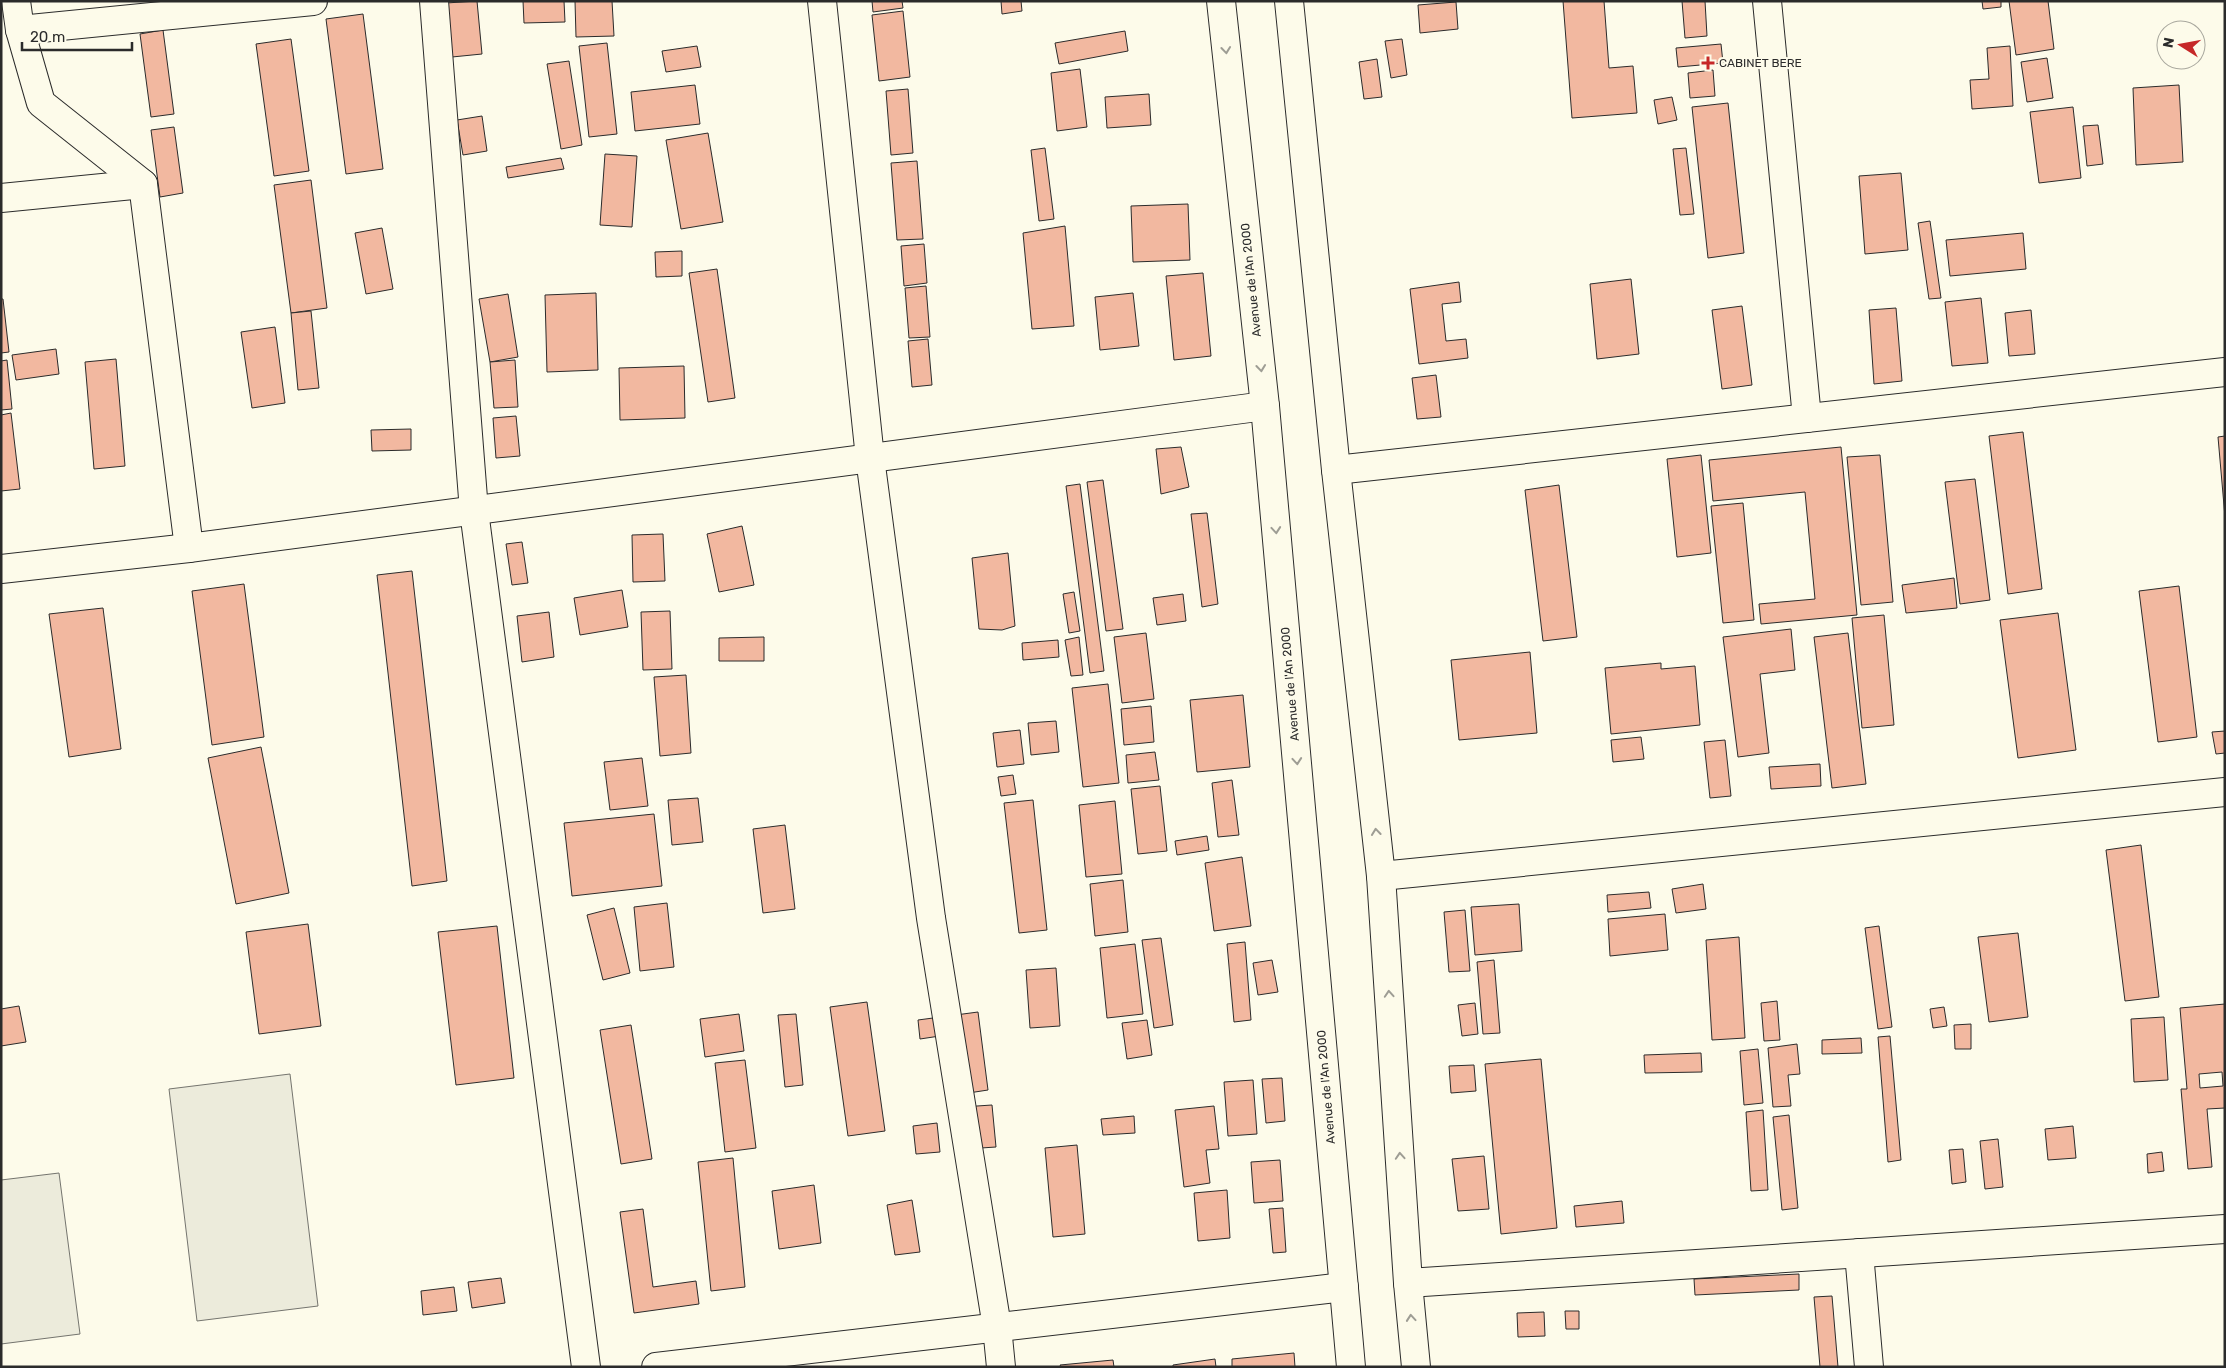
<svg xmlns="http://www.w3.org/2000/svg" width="2226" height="1368" font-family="Rubik,sans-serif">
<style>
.green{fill:#ecebdb;stroke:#74746e}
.building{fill:#f2b8a0;stroke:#2b2b2b;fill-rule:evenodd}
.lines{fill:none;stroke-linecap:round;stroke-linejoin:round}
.minor-casing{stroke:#2b2b2b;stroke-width:30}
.major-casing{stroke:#2b2b2b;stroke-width:30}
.minor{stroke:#fdfbea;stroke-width:28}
.major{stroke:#fdfbea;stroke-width:28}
.oneway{stroke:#9e9d94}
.poi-dot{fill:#c62828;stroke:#fdfbea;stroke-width:2}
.labels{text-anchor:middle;stroke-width:4;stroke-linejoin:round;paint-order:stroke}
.poi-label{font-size:12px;fill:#2b2b2b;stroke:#fdfbea;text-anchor:start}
.street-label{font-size:12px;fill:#2b2b2b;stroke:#fdfbea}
</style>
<rect width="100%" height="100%" fill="#fdfbea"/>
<g class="green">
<path d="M290 1074 318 1306 197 1321 169 1089Z"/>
<path d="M59 1173 80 1334 1 1344V1180Z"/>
</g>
<g class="building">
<path d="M477 1 482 54 452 57 446 3Z"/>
<path d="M523 1H564L565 22 524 23Z"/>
<path d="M575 1H612L614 36 576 37Z"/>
<path d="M872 1H902L903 8 873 12Z"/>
<path d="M1001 1H1021L1022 11 1002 14Z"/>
<path d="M1563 1H1604L1609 68 1633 66 1637 113 1572 118Z"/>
<path d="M1682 1H1705L1707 36 1685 38Z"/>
<path d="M1982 1H2001V7L1983 9Z"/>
<path d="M2009 1H2048L2054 49 2016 55Z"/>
<path d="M1456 2 1458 29 1420 33 1418 5Z"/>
<path d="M903 11 910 77 879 81 872 15Z"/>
<path d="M363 14 383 169 346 174 326 19Z"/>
<path d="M163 30 174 114 151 117 140 34Z"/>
<path d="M1125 31 1128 51 1059 64 1055 43Z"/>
<path d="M291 39 309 171 274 176 256 44Z"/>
<path d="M1402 39 1407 75 1391 78 1385 41Z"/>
<path d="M607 43 617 134 589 137 579 46Z"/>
<path d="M1721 44 1723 63 1678 67 1676 48Z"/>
<path d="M697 46 701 67 666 72 662 51Z"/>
<path d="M2010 46 2013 106 1972 109 1970 80 1989 79 1987 48Z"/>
<path d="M2047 58 2053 98 2027 102 2021 62Z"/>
<path d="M1377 59 1382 97 1364 99 1359 62Z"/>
<path d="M569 61 582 145 561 149 547 64Z"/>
<path d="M1080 69 1087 127 1057 131 1051 73Z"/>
<path d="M1713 70 1715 96 1690 98 1688 73Z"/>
<path d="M695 85 700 124 635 131 631 92Z"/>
<path d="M2179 85 2183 162 2136 165 2133 88Z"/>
<path d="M908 89 913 153 891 155 886 91Z"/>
<path d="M1149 94 1151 125 1107 128 1105 97Z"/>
<path d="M1672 97 1677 120 1658 124 1654 100Z"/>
<path d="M1728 103 1744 253 1708 258 1692 107Z"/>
<path d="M2073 107 2081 178 2039 183 2030 112Z"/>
<path d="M482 116 487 151 463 155 457 120Z"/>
<path d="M2098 125 2103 164 2087 166 2083 126Z"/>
<path d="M174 127 183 193 160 197 151 130Z"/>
<path d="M708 133 723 222 681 229 666 140Z"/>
<path d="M1045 148 1054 219 1039 221 1031 150Z"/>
<path d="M1686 148 1694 214 1680 215 1673 149Z"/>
<path d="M605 154 637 156 632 227 600 225Z"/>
<path d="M561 158 564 169 508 178 506 167Z"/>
<path d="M917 161 923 239 897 240 891 163Z"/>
<path d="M1901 173 1908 250 1865 254 1859 176Z"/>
<path d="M311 180 327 308 291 313 274 185Z"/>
<path d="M1188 204 1190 260 1133 262 1131 206Z"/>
<path d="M1930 221 1941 298 1929 299 1918 223Z"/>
<path d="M1065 226 1074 326 1032 329 1023 233Z"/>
<path d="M382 228 393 289 366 294 355 233Z"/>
<path d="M2023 233 2026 269 1950 276 1946 240Z"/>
<path d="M924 244 927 283 904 286 901 246Z"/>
<path d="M682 251V276L656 277 655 252Z"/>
<path d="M717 269 735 398 708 402 689 273Z"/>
<path d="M1203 273 1211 356 1174 360 1166 276Z"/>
<path d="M1631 279 1639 354 1597 359 1590 284Z"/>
<path d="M1459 282 1461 302 1442 304 1446 341 1466 339 1468 358 1419 364 1410 289Z"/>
<path d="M926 286 930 337 909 338 905 288Z"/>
<path d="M596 293 598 370 547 372 545 295Z"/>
<path d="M1133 293 1139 346 1100 350 1095 297Z"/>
<path d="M508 294 518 357 490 362 479 299Z"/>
<path d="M1981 298 1988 363 1952 366 1945 302Z"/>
<path d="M1 299H3L9 352 1 353Z"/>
<path d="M1742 306 1752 385 1722 389 1712 310Z"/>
<path d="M1896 308 1902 381 1874 384 1869 310Z"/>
<path d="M2031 310 2035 354 2009 356 2005 313Z"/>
<path d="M311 311 319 388 298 390 291 313Z"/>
<path d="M275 327 285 403 252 408 241 332Z"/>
<path d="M928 339 932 385 912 387 908 341Z"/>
<path d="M56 349 59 374 16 380 12 355Z"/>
<path d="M116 359 125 466 94 469 85 362Z"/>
<path d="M7 360 12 409 1 410V361Z"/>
<path d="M515 360 518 407 494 408 490 362Z"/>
<path d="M684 366 685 418 620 420 619 368Z"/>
<path d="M1436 375 1441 417 1417 419 1412 378Z"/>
<path d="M11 413 20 489 1 491V415Z"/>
<path d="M516 416 520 456 496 458 493 418Z"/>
<path d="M411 429V450L372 451 371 430Z"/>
<path d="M2023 432 2042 589 2008 594 1989 436Z"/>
<path d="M2225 436V517L2218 437Z"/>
<path d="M1181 447 1189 487 1161 494 1156 449Z"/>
<path d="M1841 447 1857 615 1761 624 1759 604 1815 599 1805 492 1713 501 1709 460Z"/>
<path d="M1701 455 1711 553 1677 557 1667 459Z"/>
<path d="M1880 455 1893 602 1861 605 1847 457Z"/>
<path d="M1975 479 1990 600 1960 604 1945 482Z"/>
<path d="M1103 480 1123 629 1106 631 1087 482Z"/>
<path d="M1080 484 1104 671 1090 673 1066 486Z"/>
<path d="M1559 485 1577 637 1543 641 1525 490Z"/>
<path d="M1743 503 1754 620 1723 623 1711 506Z"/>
<path d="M1207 513 1218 604 1202 607 1191 514Z"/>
<path d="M742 526 754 585 719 592 707 534Z"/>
<path d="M663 534 665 581 633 582 632 535Z"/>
<path d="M522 542 528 583 512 585 506 544Z"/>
<path d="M1008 553 1015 626 1002 630 979 629 972 558Z"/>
<path d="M412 571 447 881 412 886 377 575Z"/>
<path d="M1954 578 1957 608 1906 613 1902 585Z"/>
<path d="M244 584 264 737 212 745 192 591Z"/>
<path d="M2179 586 2197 737 2158 742 2139 591Z"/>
<path d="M622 590 628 627 580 635 574 598Z"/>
<path d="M1074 592 1080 631 1069 633 1063 594Z"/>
<path d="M1183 594 1186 621 1157 625 1153 598Z"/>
<path d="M103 608 121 749 69 757 49 614Z"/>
<path d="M670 611 672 669 643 670 641 612Z"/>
<path d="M549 612 554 657 522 662 517 616Z"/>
<path d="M2058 613 2076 750 2018 758 2000 620Z"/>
<path d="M1884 615 1894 725 1862 728 1852 618Z"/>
<path d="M1791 629 1795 670 1760 674 1769 753 1738 757 1723 637Z"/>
<path d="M1146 633 1154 699 1122 703 1114 637Z"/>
<path d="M1848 633 1866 784 1832 788 1814 637Z"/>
<path d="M764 637V661H719V638Z"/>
<path d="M1079 637 1083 675 1071 676 1065 640Z"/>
<path d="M1058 640 1059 657 1023 660 1022 643Z"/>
<path d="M1530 652 1537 733 1459 740 1451 660Z"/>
<path d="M1661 663V669L1695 666 1700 725 1611 734 1605 668Z"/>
<path d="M686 675 691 753 660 756 654 677Z"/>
<path d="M1108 684 1119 783 1083 787 1072 688Z"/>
<path d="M1243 695 1250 767 1197 772 1190 700Z"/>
<path d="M1151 706 1154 742 1124 745 1121 709Z"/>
<path d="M1056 721 1059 752 1031 755 1028 723Z"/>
<path d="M1020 730 1024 764 997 767 993 733Z"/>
<path d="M2225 731V753L2216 754 2212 732Z"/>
<path d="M1641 737 1644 759 1613 762 1611 740Z"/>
<path d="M1725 740 1731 796 1710 798 1704 742Z"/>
<path d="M261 747 289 893 236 904 208 758Z"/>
<path d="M1155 752 1159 780 1128 783 1126 755Z"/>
<path d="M642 758 648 806 610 810 604 762Z"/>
<path d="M1820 764 1821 786 1771 789 1769 767Z"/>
<path d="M1013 775 1016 794 1001 796 998 777Z"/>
<path d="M1232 780 1239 835 1218 837 1212 783Z"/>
<path d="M1160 786 1167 851 1138 854 1131 789Z"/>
<path d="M698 798 703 842 672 845 668 800Z"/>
<path d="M1033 800 1047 930 1019 933 1004 803Z"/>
<path d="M1115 801 1122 874 1086 877 1079 805Z"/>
<path d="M654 814 662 886 572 896 564 823Z"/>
<path d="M785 825 795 909 763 913 753 829Z"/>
<path d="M1207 836 1209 850 1177 855 1175 841Z"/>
<path d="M2141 845 2159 997 2125 1001 2106 850Z"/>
<path d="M1242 857 1251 926 1214 931 1205 863Z"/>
<path d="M1123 880 1128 932 1095 936 1090 884Z"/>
<path d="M1703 884 1706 909 1676 913 1672 889Z"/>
<path d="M1649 892 1651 908 1608 912 1607 895Z"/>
<path d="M667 903 674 967 640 971 634 907Z"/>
<path d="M1519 904 1522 951 1475 955 1471 907Z"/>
<path d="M614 908 630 973 603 980 587 915Z"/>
<path d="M1465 910 1470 971 1449 972 1444 912Z"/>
<path d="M1665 914 1668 950 1610 956 1608 919Z"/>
<path d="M308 924 321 1026 259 1034 246 932Z"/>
<path d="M497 926 514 1078 456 1085 438 932Z"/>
<path d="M1879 926 1892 1027 1878 1029 1865 928Z"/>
<path d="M2018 933 2028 1017 1989 1022 1978 937Z"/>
<path d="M1739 937 1745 1038 1712 1040 1706 940Z"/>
<path d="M1161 938 1173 1025 1154 1028 1142 940Z"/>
<path d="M1245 942 1251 1020 1234 1022 1227 944Z"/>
<path d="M1135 944 1143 1014 1107 1018 1100 948Z"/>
<path d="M1272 960 1278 992 1258 995 1253 963Z"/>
<path d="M1494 960 1500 1033 1483 1034 1477 962Z"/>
<path d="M1056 968 1060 1026 1030 1028 1026 970Z"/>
<path d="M1777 1001 1780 1040 1764 1041 1761 1003Z"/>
<path d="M867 1002 885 1131 848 1136 830 1007Z"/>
<path d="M1475 1003 1478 1034 1462 1036 1458 1005Z"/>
<path d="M2225 1004V1108L2207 1109 2212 1167 2188 1169 2181 1089H2187L2180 1008ZM2222 1072 2223 1086 2200 1088 2199 1074Z"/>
<path d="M19 1006 26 1042 1 1046V1009Z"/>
<path d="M1944 1007 1947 1026 1933 1028 1930 1009Z"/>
<path d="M978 1012 988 1090 962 1094 953 1034 920 1039 918 1020Z"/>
<path d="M739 1014 744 1051 705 1057 700 1019Z"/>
<path d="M796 1014 803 1085 785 1087 778 1015Z"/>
<path d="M2164 1017 2168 1080 2134 1082 2131 1019Z"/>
<path d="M1147 1020 1152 1055 1127 1059 1122 1023Z"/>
<path d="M1971 1024V1049H1955L1954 1025Z"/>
<path d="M631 1025 652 1159 621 1164 600 1030Z"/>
<path d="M1890 1036 1901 1160 1888 1162 1878 1037Z"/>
<path d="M1861 1038 1862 1053 1822 1054V1040Z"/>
<path d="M1797 1044 1800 1074 1788 1075 1791 1106 1773 1107 1768 1048Z"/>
<path d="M1758 1049 1763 1103 1744 1105 1740 1051Z"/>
<path d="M1701 1053 1702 1072 1645 1073 1644 1055Z"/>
<path d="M1541 1059 1557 1228 1501 1234 1485 1064Z"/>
<path d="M745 1060 756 1148 725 1152 715 1063Z"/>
<path d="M1474 1065 1476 1091 1451 1093 1449 1066Z"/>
<path d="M1282 1078 1285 1121 1266 1123 1262 1079Z"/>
<path d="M1253 1080 1257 1134 1228 1136 1224 1082Z"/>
<path d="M992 1105 996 1147 966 1149 962 1107Z"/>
<path d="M1214 1106 1219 1149 1206 1150 1210 1183 1184 1187 1175 1110Z"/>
<path d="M1763 1110 1768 1190 1751 1191 1746 1112Z"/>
<path d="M1789 1115 1798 1208 1782 1210 1773 1117Z"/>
<path d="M1134 1116 1135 1133 1103 1135 1101 1119Z"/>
<path d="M937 1123 940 1152 916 1154 913 1126Z"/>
<path d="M2073 1126 2076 1158 2048 1160 2045 1129Z"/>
<path d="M1998 1139 2003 1187 1985 1189 1980 1141Z"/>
<path d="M1077 1145 1085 1234 1053 1237 1045 1148Z"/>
<path d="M1963 1149 1966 1182 1952 1184 1949 1150Z"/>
<path d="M2162 1152 2164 1171 2148 1173 2147 1154Z"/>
<path d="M1484 1156 1489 1209 1458 1211 1452 1159Z"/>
<path d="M733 1158 745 1287 711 1291 698 1162Z"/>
<path d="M1280 1160 1283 1201 1254 1203 1251 1162Z"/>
<path d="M814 1185 821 1243 779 1249 772 1191Z"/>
<path d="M1227 1190 1230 1238 1198 1241 1194 1193Z"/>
<path d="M912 1200 920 1252 895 1255 887 1205Z"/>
<path d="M1622 1201 1624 1223 1576 1227 1574 1206Z"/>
<path d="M1283 1208 1286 1252 1273 1253 1269 1209Z"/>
<path d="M643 1209 653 1287 696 1281 699 1304 634 1313 620 1212Z"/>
<path d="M1799 1274V1290L1695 1295 1694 1279Z"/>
<path d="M501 1278 505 1303 472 1308 468 1282Z"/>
<path d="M454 1287 457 1311 423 1315 421 1291Z"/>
<path d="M1832 1296 1838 1367H1820L1814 1297Z"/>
<path d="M1565 1311H1579V1329H1566Z"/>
<path d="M1544 1312 1545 1336 1518 1337 1517 1313Z"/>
<path d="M1294 1353 1295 1367H1232V1359Z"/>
<path d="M1215 1359 1216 1367H1173V1365Z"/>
<path d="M1113 1360 1114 1367H1061L1060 1365Z"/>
</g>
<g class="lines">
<g class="minor-casing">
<g id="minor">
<path d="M16 1 20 30 41 103 143 184 189 548"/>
<path d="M434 1 474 511 586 1367"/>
<path d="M822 1 870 458 931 918 997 1327 1001 1367"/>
<path d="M1767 1 1807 418"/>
<path d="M20 30 313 1"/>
<path d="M1 198 143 184"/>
<path d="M1336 470 2225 372"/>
<path d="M1 569 189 548 1265 406"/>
<path d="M1381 876 2225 792"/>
<path d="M1859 1253 1869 1367"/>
<path d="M1408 1283 2225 1229"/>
<path d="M656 1367 1344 1287"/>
</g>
</g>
<g class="major-casing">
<g id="major">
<path d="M1221 1 1265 406 1351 1367"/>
<path d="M1289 1 1336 470 1381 876 1408 1283 1416 1367"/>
</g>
</g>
<use href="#minor" class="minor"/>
<use href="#major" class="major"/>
</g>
<defs><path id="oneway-chevron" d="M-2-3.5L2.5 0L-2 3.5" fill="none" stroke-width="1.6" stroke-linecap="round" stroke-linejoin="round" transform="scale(1.25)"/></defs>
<g class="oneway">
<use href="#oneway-chevron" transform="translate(1226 50) rotate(84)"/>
<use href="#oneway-chevron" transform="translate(1261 368) rotate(84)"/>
<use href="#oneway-chevron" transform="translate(1276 530) rotate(85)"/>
<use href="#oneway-chevron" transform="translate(1297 761) rotate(85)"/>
<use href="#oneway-chevron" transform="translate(1376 832) rotate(-96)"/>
<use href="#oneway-chevron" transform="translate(1389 994) rotate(-94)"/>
<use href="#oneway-chevron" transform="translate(1400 1156) rotate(-94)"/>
<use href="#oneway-chevron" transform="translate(1411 1318) rotate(-95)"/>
</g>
<path class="poi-dot" d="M1705.5 55.5h5v5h5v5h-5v5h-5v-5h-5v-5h5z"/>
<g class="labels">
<g class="poi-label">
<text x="1719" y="67">CABINET BERE</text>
</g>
<g class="street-label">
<text transform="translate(1251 280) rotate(-96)" y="4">Avenue de l'An 2000</text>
<text transform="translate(1290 684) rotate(-95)" y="4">Avenue de l'An 2000</text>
<text transform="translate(1326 1087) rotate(-95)" y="4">Avenue de l'An 2000</text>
</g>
</g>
<rect width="2226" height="1368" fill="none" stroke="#2b2b2b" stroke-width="5"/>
<g transform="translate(2181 45) rotate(281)"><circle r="24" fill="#fdfbea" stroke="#a9a89e"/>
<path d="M0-4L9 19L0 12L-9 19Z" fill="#c62828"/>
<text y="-8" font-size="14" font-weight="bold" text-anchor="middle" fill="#2b2b2b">N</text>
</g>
<path d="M22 42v8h110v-8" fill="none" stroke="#2b2b2b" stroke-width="2.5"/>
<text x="30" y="42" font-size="15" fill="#2b2b2b" stroke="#fdfbea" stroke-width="4" paint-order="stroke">20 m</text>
</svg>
